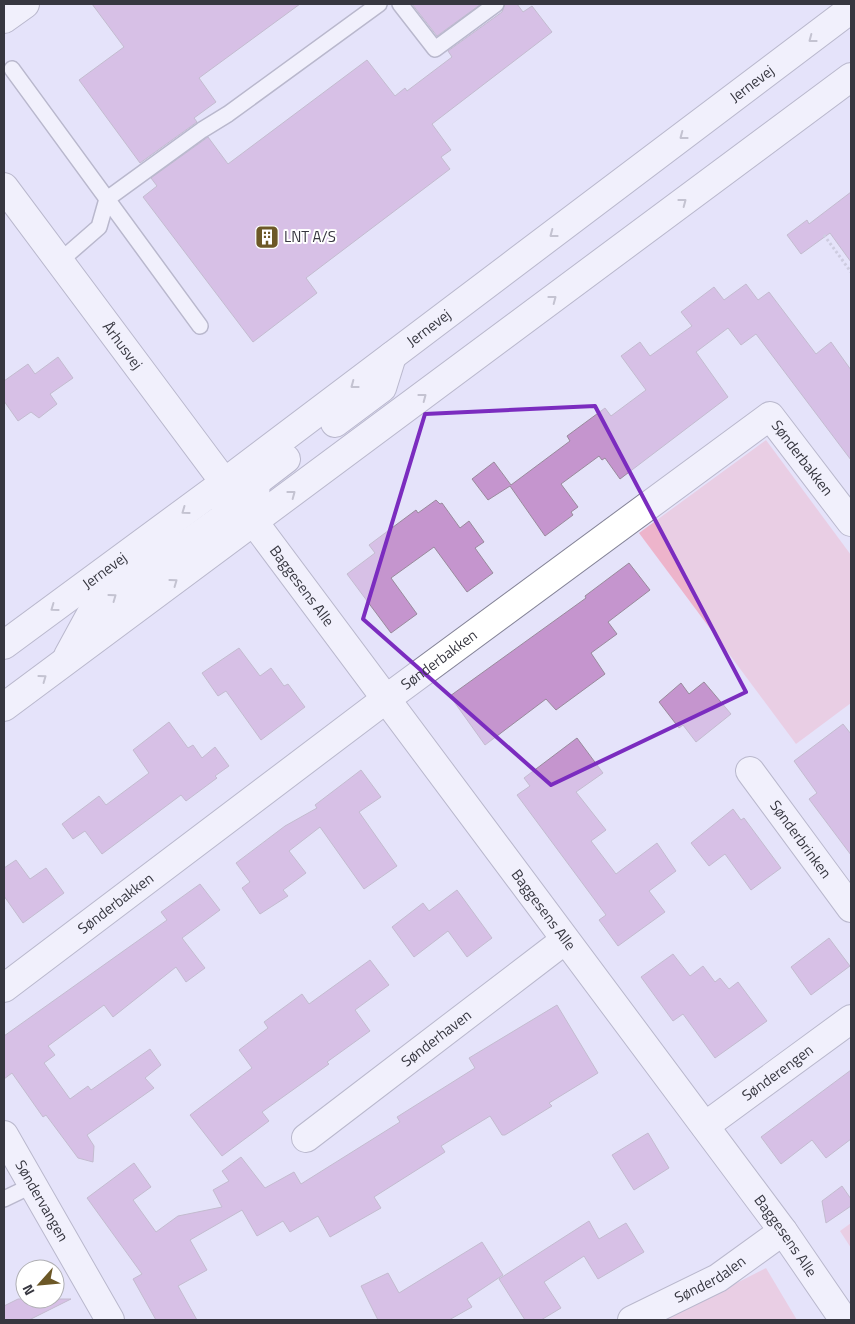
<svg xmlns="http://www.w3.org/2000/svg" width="855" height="1324" font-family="'Titillium Web',sans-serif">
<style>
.green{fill:#edb4cb}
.building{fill:#c595ce;stroke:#998a9c}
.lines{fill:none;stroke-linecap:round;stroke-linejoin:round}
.service-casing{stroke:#848397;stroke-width:18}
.minor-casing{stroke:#848397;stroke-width:30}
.secondary-casing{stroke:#848397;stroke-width:30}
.path{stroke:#b1afc2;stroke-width:3;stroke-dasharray:2.5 2.5;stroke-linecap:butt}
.service{stroke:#fff;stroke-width:15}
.minor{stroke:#fff;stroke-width:28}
.secondary{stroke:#fff;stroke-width:28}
.oneway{stroke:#9b9ba0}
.marked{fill:none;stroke:#7b2cbf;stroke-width:4;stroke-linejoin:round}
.labels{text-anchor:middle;stroke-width:4;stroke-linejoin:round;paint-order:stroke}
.street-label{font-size:15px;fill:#373740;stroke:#fff}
.poi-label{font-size:15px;fill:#373740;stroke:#fff;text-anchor:start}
</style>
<rect width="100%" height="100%" fill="#e5e3fa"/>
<g class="green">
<path d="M766 440 851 555V703L796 744 639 533Z"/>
<path d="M851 1223V1248L840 1231Z"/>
<path d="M766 1268 797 1320H664Z"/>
</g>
<g class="building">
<path d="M92 4H300L199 78 216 102 194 118 197 122 140 163 79 80 124 47Z"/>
<path d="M412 4H481L437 36Z"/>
<path d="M505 4H517L523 12 532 6 552 32 432 124 451 150 441 157 450 169 306 278 317 293 253 342 143 197 157 186 151 178 208 137 228 164 367 60 395 96 405 88 407 91 452 57 448 51 502 12Z"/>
<path d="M851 192V262L830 233 801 254 787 235 807 220 809 224Z"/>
<path d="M746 284 758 300 769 292 816 354 831 342 851 370V460L756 334 741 345 728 328 696 352 728 397 620 479 605 458 602 460 599 456 561 484 578 507 571 512 573 515 545 536 510 486 488 500 472 479 494 462 511 485 570 441 567 436 605 408 611 416 646 390 621 356 640 342 650 356 692 326 681 312 714 287 724 300Z"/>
<path d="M58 357 73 378 50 394 57 404 39 418 31 412 18 421 4 401V381L28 364 35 374Z"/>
<path d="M436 500 440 504 442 503 460 528 469 521 484 542 475 548 493 573 467 592 434 547 391 578 417 614 391 633 347 574 375 553 369 545 416 510 418 513Z"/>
<path d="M629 563 650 590 608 622 617 634 591 653 605 674 556 710 546 699 485 745 450 696 586 598 585 596Z"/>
<path d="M239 648 260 676 271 668 284 686 288 684 305 707 261 740 226 691 218 696 202 673Z"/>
<path d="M704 682 731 714 696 742 683 725 679 728 659 702 681 683 689 694Z"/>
<path d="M169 722 188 748 193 745 202 758 215 747 229 766 215 776 217 778 186 801 181 795 102 854 85 831 73 839 62 824 99 796 106 805 149 773 133 750Z"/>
<path d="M843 724 851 734V855L809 799 817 793 794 761Z"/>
<path d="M577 738 603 773 576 792 606 830 591 841 616 874 657 843 676 871 649 891 665 912 618 946 599 920 606 915 517 795 530 786 524 778Z"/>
<path d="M361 770 381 797 359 812 397 866 364 889 320 827 289 851 306 873 283 890 288 896 260 914 242 888 250 882 236 863 285 826 317 808 315 805Z"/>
<path d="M733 809 741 820 744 818 781 868 751 890 725 854 709 866 691 843Z"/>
<path d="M16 860 30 879 46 868 64 893 23 923 4 896V868Z"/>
<path d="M200 884 220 910 182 938 205 968 186 982 176 967 113 1017 104 1005 48 1046 55 1055 44 1063 70 1099 88 1086 91 1090 150 1049 161 1065 145 1078 154 1088 87 1135 94 1146 93 1162 78 1158 46 1115 43 1117 12 1073 4 1079V1036L167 920 161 912Z"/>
<path d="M457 890 492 938 467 957 448 931 414 957 392 927 423 903 429 911Z"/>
<path d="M829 938 850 966 811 995 791 967Z"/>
<path d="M673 954 690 976 703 966 715 982 720 978 729 989 738 982 767 1021 715 1058 683 1014 673 1021 641 977Z"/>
<path d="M370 960 389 985 355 1010 370 1031 327 1062 329 1064 262 1112 269 1121 222 1156 190 1115 252 1068 239 1050 268 1028 264 1022 302 994 309 1004Z"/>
<path d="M557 1005 598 1073 549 1103 552 1106 505 1135H502L490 1116 441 1146 445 1152 374 1197 381 1208 330 1237 318 1216 290 1232 283 1221 257 1236 242 1210 190 1240 207 1270 178 1286 197 1320H156L133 1279 142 1274 87 1198 134 1163 151 1187 133 1200 156 1232 178 1216 222 1207 213 1190 229 1181 222 1171 241 1157 265 1188 294 1172 301 1184 400 1122 397 1117 475 1068 469 1058Z"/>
<path d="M851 1070V1139L826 1158 812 1140 781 1164 761 1137Z"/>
<path d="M648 1133 669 1168 634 1190 612 1155Z"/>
<path d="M842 1186 851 1199V1206L826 1223 822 1201Z"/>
<path d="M589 1221 599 1239 626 1223 644 1252 598 1279 584 1256 544 1282 561 1308 541 1320H525L499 1279Z"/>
<path d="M482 1242 503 1275 467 1299 472 1307 449 1320H378L361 1286 388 1273 399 1293Z"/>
<path d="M18 1299H71L29 1320H4V1306Z"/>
</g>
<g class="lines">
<g class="service-casing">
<g id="service">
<path d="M400 4 435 49 496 4"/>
<path d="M12 69 200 326"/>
<path d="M60 261 99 227 107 199 202 130 228 114 379 4"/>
<path d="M4 1199 33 1185"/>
</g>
</g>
<g class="minor-casing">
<g id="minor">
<path d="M4 19 25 4"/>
<path id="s1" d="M4 187 783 1231 844 1320"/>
<path id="s2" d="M750 771 851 908"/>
<path id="s3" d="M4 988 386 699 770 416 851 522"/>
<path id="s4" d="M705 1126 851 1019"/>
<path id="s5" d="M4 1135 110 1320"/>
<path id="s6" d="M306 1138 565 940"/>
<path id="s7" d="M632 1320 718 1278 783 1231"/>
</g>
</g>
<g class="secondary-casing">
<g id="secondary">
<path d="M335 423 382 388 392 356"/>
<path d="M253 523 256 482 286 459"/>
<path id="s8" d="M4 645 225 482 851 9"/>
<path d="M68 656 92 612 226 516 225 482"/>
<path d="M4 707 851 77"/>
</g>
</g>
<path class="path" d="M824 235 851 272"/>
<use href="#service" class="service"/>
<use href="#minor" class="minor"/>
<use href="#secondary" class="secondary"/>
</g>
<defs><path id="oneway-chevron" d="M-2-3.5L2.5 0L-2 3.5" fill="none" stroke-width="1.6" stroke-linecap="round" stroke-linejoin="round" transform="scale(1.25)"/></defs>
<g class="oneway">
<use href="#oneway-chevron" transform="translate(812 39) rotate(143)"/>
<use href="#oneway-chevron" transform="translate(683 136) rotate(143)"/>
<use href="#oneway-chevron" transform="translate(683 202) rotate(-37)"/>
<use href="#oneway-chevron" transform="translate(553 234) rotate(143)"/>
<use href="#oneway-chevron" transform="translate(553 299) rotate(-37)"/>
<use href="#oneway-chevron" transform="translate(354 385) rotate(143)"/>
<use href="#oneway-chevron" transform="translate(423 397) rotate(-37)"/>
<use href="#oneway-chevron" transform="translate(292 494) rotate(-37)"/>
<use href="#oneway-chevron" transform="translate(185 511) rotate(144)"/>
<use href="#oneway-chevron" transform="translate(174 582) rotate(-36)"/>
<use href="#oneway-chevron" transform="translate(113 597) rotate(-36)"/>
<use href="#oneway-chevron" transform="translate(54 608) rotate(144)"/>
<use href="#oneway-chevron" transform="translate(43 678) rotate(-36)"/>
</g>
<path d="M0 0H855V1324H0ZM595 406 746 692 551 785 363 619 425 414Z" fill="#e5e3fa" fill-opacity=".55" fill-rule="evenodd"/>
<path class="marked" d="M595 406 746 692 551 785 363 619 425 414Z"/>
<defs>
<g id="building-square" transform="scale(1.25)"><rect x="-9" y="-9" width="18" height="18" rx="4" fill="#6c5827" stroke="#fff"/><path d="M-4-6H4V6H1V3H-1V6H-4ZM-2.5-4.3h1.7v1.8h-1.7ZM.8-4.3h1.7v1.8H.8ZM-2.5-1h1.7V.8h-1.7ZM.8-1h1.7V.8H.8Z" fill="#fff"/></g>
</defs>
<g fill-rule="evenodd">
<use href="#building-square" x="267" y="237"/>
</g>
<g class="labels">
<g class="street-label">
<text dy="5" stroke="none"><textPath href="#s8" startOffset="935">Jernevej</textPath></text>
<text dy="5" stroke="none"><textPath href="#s8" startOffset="530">Jernevej</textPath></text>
<text dy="5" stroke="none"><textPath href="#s1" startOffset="198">Århusvej</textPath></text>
<text dy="5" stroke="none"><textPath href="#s3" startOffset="1009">Sønderbakken</textPath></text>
<text dy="5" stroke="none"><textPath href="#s8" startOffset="125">Jernevej</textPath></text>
<text dy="5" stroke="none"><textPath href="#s1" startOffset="498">Baggesens Alle</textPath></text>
<text dy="5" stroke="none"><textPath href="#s3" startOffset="545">Sønderbakken</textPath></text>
<text dy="5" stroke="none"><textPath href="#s2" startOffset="85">Sønderbrinken</textPath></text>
<text dy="5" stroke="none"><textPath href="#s3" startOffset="140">Sønderbakken</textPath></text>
<text dy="5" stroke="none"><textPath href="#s1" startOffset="902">Baggesens Alle</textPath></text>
<text dy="5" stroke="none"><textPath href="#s6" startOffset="164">Sønderhaven</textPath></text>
<text dy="5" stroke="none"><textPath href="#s4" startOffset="90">Sønderengen</textPath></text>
<text dy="5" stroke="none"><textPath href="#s5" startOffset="76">Søndervangen</textPath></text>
<text dy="5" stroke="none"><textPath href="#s1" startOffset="1308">Baggesens Alle</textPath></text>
<text dy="5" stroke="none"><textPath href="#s7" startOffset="88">Sønderdalen</textPath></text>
</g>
<g class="poi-label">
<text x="284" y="242">LNT A/S</text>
</g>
</g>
<rect width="855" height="1324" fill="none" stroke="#373740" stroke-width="10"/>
<g transform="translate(40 1284) rotate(243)"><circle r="24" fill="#ffffff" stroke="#afafb3"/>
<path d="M0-4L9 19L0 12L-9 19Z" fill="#6c5827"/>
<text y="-8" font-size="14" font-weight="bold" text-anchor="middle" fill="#373740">N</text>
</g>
</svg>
